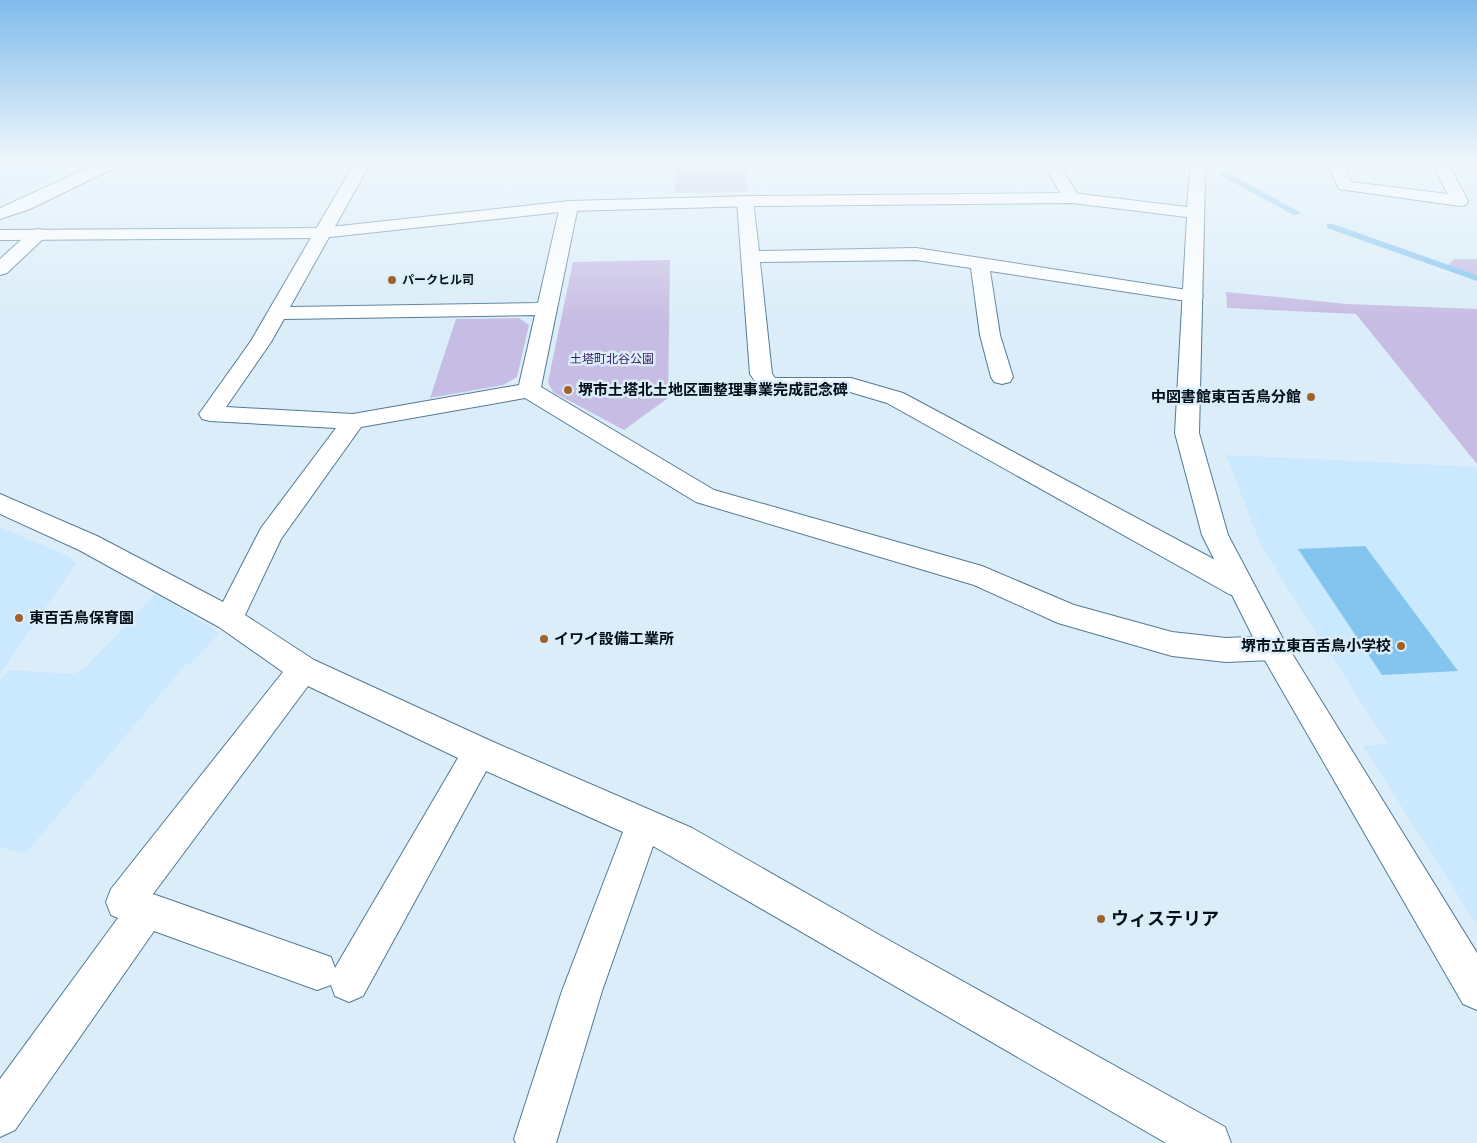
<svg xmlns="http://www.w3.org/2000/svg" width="1477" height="1143" font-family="Commissioner,'Noto Sans JP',sans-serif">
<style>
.built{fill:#cae8fe}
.green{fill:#c7bce3}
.water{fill:#84c5f0}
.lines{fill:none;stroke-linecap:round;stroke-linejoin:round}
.stream{fill:#84c5f0;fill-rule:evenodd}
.street-casing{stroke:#517a96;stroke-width:2}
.secondary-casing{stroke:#517a96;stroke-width:2}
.street{fill:#fff;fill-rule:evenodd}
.secondary{fill:#fff;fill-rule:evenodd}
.poi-dot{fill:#a1612a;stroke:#dbedf9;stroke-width:2}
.labels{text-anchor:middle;stroke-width:5;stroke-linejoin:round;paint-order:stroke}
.far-poi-label{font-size:12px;font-weight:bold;fill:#010d17;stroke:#dbedf9;text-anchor:start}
.far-park-label{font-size:12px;fill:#391b63;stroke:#dbedf9}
.poi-label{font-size:15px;font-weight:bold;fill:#010d17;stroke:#dbedf9;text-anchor:start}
.near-poi-label{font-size:18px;font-weight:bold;fill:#010d17;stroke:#dbedf9;text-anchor:start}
</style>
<rect width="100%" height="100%" fill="#dbedf9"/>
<g class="built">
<path d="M0 162H89L0 202Z"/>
<path d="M1226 455 1477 467V925L1363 746 1388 744 1262 548Z"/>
<path d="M0 527 65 555 76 563 0 674Z"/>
<path d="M156 593 219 633 191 664H186L25 854 0 847V680L8 670 73 674 84 669Z"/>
</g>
<g class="green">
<path d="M745 164 748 192 675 193 676 165Z"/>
<path d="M1454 259H1477V275L1448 265Z"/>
<path d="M670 260 668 398 624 430 553 392 548 382 573 262Z"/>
<path d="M1226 292 1347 304 1477 309V464L1356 314 1227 308Z"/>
<path d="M519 318 529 325 517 377 503 385 430 398 456 319Z"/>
</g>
<path class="water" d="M1365 546 1458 671 1382 675 1298 549Z"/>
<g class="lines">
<g class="stream">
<path d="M1221 172H1227L1301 213 1294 215 1221 176Z"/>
<path d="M1327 224H1333L1477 275V281L1327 228Z"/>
</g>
<g class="street-casing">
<g id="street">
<path d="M101 162H122L120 165 30 209 0 219V208Z"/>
<path d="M355 162H371L290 307 538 303 560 206 563 202H575L578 206 541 387 714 490 982 566 1074 605 1172 632 1226 638 1273 636 1283 639 1288 648 1283 657 1273 660 1226 662 1172 656 1058 623 974 585 696 502 525 398 361 427 281 539 245 615 314 660 491 741 692 828 885 938 1225 1127 1231 1143H1166L653 846 602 991 556 1143H516L514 1139 562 991 623 832 486 771 363 996 349 1002 335 996 331 985 317 990 154 931 15 1130 0 1137V1079L118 918 111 915 106 902 111 889 283 672 219 627 79 550 0 514V494L97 536 223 602 261 528 336 428 210 421 202 419 199 414 251 341ZM535 315 519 385 353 414 226 407 271 342 284 319ZM308 686 458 758 335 968 331 957 317 952 153 894Z"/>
<path d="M1042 162H1058L1080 198 1078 202H1066Z"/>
<path d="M1192 162H1208L1203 184 1197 186 1189 181Z"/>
<path d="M1327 162H1343L1351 182 1448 194 1431 162H1447L1468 201 1466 205 1460 206 1339 189Z"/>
<path d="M745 196 751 197 753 201 759 251 916 248 1200 292 1203 296 1200 300 1193 302 990 271 1000 335 1013 377 1010 382 1002 384 994 382 991 377 980 335 971 268 916 260 760 262 772 374 775 378H851L903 393 1249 578 1253 586 1249 594 1239 597 1229 594 887 403 850 392H769L761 390 750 374 737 201 739 197Z"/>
<path d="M38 229 44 230 47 234 44 238 7 273 0 275V259L32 230Z"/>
</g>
</g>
<g class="secondary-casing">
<path id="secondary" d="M1197 176 1205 181 1199 433 1228 535 1283 639 1477 953V1010L1463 1004 1263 657 1202 535 1175 433 1187 217 1072 203 756 206 569 211 321 238 0 240V230L321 228 569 201 756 196 1072 193 1187 207 1189 181Z"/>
</g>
<use href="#street" class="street"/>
<use href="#secondary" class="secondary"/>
</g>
<linearGradient id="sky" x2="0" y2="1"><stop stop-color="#80bbeb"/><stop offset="0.5" stop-color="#eff7fc"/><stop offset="1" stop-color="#eff7fc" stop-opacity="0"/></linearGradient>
<rect width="1477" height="322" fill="url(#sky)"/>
<g class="poi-dot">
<circle cx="392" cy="280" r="5"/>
<circle cx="568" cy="390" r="5"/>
<circle cx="1311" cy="397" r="5"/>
<circle cx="19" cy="618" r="5"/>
<circle cx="544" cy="639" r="5"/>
<circle cx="1401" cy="646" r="5"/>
<circle cx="1101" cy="919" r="5"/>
</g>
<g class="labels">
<g class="far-poi-label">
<text x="402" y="284">パークヒル司</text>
</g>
<g class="far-park-label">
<text x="612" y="363">土塔町北谷公園</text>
</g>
<g class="poi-label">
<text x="578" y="395">堺市土塔北土地区画整理事業完成記念碑</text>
<text x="1301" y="402" text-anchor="end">中図書館東百舌鳥分館</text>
<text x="29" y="623">東百舌鳥保育園</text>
<text x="554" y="644">イワイ設備工業所</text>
<text x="1391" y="651" text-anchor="end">堺市立東百舌鳥小学校</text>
</g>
<g class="near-poi-label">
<text x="1111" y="925">ウィステリア</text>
</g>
</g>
</svg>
